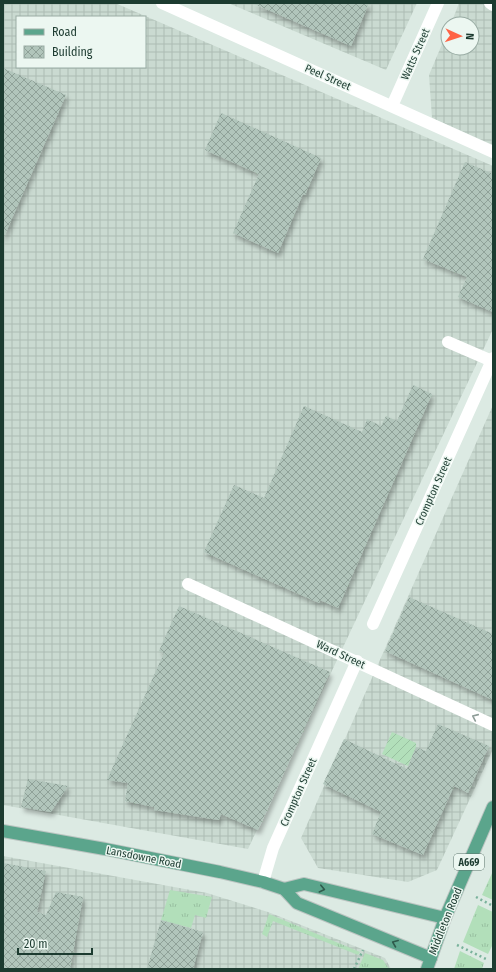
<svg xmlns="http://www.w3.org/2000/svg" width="496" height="972" font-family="'Fira Sans Condensed',sans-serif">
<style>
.industrial{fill:url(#industrial-grid);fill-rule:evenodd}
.grass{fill:url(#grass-tufts)}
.garden{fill:url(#garden-furrows)}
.building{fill:url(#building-cross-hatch);filter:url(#shadow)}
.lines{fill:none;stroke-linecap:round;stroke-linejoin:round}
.major-casing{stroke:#bbc4c1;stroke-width:14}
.path{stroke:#79b29b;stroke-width:2.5;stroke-dasharray:2 3;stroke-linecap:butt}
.minor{stroke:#fff;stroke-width:12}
.major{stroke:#5ba58c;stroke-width:12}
.oneway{stroke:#8e9d98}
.oneway2{stroke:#2f5b4c}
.labels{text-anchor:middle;stroke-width:3;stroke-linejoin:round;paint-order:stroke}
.shield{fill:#ecf7f1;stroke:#5a736a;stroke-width:1}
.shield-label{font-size:10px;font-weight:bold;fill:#1c3b30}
.street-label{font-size:11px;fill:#1c3b30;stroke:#ecf7f1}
</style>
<defs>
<pattern id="industrial-grid" width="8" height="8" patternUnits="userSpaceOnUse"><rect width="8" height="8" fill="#cadad1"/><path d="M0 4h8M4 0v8" fill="none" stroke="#adbcb4"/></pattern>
<pattern id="grass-tufts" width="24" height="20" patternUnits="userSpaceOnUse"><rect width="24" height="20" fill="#b2dfba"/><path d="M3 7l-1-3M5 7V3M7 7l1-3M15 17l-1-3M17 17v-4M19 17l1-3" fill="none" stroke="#98c0a0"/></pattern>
<pattern id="garden-furrows" width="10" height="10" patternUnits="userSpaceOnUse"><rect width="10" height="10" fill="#b2dfba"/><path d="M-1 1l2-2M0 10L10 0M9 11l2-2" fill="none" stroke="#98c0a0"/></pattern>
<pattern id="building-cross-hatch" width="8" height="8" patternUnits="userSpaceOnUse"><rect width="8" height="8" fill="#b1c5bb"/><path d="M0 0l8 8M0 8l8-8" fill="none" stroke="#8fa198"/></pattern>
<filter id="shadow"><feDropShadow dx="2.5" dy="4.5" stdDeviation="2" flood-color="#0004"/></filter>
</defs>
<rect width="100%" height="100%" fill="#dceae3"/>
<g class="industrial">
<path d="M3 3H115L493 166V329L248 849 3 805ZM17 17H145V67H17Z"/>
<path d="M228 3H417L386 70Z"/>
<path d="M459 3H493V145L432 118 429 75 448 30V48H472V24H451Z"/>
<path d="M493 405V749L437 870 408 882 318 868 301 838Z"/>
<path d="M3 856 207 893 268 912 385 958 391 969H3Z"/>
</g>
<g class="grass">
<path d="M493 871V900L482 895Z"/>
<path d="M170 890 212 897 206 918 195 915 191 928 161 920Z"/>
<path d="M478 905 493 912V944L488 954 463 942Z"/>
<path d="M269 914 360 952 358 955 273 921 267 937 262 934Z"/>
<path d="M460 951 484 963 482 969H454Z"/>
<path d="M365 953 383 960 389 969H358Z"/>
</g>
<path class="garden" d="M392 732 416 743V747L408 766 382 754Z"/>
<g class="building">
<path d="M252 3H369L351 46Z"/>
<path d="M3 68 66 95 3 239Z"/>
<path d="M221 113 321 158 305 195 303 194 278 253 233 233 259 174 205 150Z"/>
<path d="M465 162 493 174V312L458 297 467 277 423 259Z"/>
<path d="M413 385 432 394 338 608 320 600 319 603 204 552 234 485 264 498 304 406 362 432 367 419 381 426 386 416 397 421Z"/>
<path d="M409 597 493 634V700L385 651Z"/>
<path d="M179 606 330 672 258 830 221 814 219 820 154 810V807L125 801 128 783 107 780 164 653 159 651Z"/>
<path d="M438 724 489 746 468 793 454 786 423 855 372 834 381 812 323 784 344 739 407 769 416 747 426 751Z"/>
<path d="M28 779 68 786 51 812 21 807Z"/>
<path d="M3 863 46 871 37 912 46 915 56 892 83 897 70 969H3Z"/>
<path d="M161 920 203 932 193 969H147Z"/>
</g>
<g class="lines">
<g class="major-casing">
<g id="major">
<path d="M3 831 105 849 220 872 263 882 284 889 297 903 431 958"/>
<path d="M284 889 304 884 445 918"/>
<path d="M427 969 445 918 493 807"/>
</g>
</g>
<g class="path">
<path d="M476 897 493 906"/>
<path d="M457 945 486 959"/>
<path d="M354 969 363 950"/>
</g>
<g class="minor">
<path d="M162 3 493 152"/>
<path d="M490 3 493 5"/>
<path d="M392 106 438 3"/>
<path d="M448 342 492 361"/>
<path d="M188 584 493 725"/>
<path d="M373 624 493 358"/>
<path d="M263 882 273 848 357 661"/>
</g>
<use href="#major" class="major"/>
</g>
<defs><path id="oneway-chevron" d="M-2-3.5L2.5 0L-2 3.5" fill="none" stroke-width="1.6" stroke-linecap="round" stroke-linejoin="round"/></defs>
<use class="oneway" href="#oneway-chevron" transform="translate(475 717) rotate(-156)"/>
<g class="oneway2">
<use href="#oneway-chevron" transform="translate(322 889) rotate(13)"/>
<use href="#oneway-chevron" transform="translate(395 943) rotate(-158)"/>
</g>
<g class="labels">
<rect class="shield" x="454" y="854" width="30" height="16" rx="3"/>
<g class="shield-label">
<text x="469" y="866">A669</text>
</g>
<g class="street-label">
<text transform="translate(415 54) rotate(-66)" y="4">Watts Street</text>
<text transform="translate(328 77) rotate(24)" y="4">Peel Street</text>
<text transform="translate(433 491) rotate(-66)" y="4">Crompton Street</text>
<text transform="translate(341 654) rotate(25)" y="4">Ward Street</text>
<text transform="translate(298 792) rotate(-66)" y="4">Crompton Street</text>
<text transform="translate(144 857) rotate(11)" y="4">Lansdowne Road</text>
<text transform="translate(445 921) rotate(-68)" y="4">Middleton Road</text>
</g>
</g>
<rect width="496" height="972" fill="none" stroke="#1c3b30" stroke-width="8"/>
<rect x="16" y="16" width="130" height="52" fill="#ecf7f1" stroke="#99aca4"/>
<rect x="24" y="29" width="20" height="6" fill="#5ba58c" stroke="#99aca4"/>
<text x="52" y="36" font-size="12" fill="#1c3b30">Road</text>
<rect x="24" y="46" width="20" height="12" fill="url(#building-cross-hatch)" stroke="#99aca4"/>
<text x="52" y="56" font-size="12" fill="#1c3b30">Building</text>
<g transform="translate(460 36) rotate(93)"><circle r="19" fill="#ecf7f1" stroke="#99aca4"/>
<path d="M0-3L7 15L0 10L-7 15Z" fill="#ff6345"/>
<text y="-6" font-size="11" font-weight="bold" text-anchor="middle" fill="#1c3b30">N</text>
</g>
<path d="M18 948v6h74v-6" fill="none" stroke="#1c3b30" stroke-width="2"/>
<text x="24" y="948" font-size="12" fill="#1c3b30" stroke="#ecf7f1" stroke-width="3" paint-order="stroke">20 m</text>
</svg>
